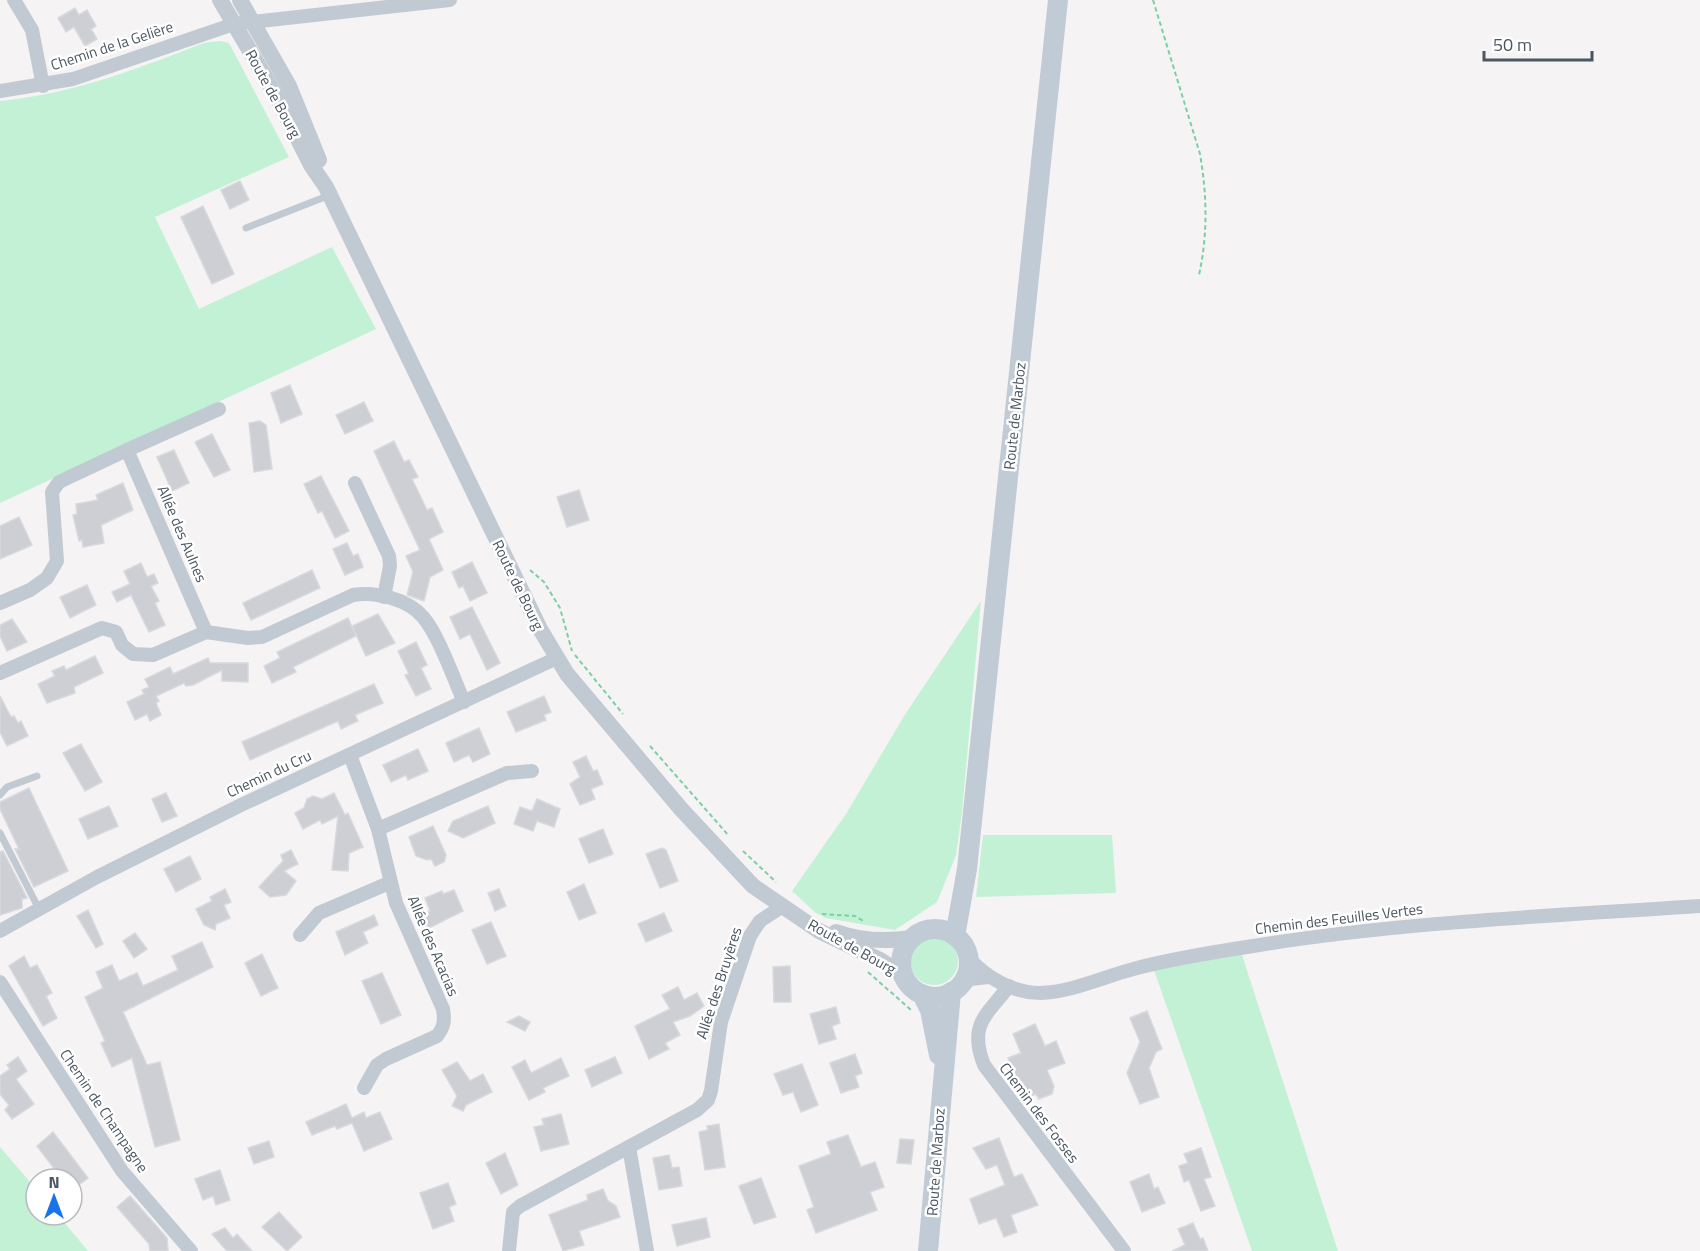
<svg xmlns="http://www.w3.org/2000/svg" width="1700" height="1251" font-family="'Titillium Web',sans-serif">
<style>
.green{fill:#c3f1d5}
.building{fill:#cdcfd5;stroke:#d7d9de;stroke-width:1.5}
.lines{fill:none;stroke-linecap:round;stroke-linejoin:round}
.path{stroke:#7ad0a6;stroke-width:2;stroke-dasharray:4.5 3;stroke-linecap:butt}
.service{stroke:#c1cad2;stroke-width:7}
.minor{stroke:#c1cad2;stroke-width:14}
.tertiary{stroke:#c1cad2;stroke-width:16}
.secondary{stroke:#c1cbd6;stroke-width:20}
.labels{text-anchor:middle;stroke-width:5;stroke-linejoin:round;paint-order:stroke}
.street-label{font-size:15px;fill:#4a5661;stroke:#fff}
</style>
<rect width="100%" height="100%" fill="#f5f3f3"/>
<g class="green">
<path d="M220 41 229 43 289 157 155 217 199 309 332 247 376 329 0 503V101C72 94 137 69 204 43Z"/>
<path d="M981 601 962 812 956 855 937 902 895 930 826 918 816 913 792 891 846 814 906 713Z"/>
<path d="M983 835H1112L1116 893 976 897Z"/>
<circle cx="934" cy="961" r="24"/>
<path d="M1241 952 1338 1251H1252L1154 970Z"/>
<path d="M0 1147 36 1189V1215H58L88 1251H0Z"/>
</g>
<g class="building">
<path d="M75 8 79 15 87 10 96 26 91 29 97 39 85 46 74 27 66 32 58 18Z"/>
<path d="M240 181 249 200 230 209 221 190Z"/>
<path d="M203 206 234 274 212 284 181 217Z"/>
<path d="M290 385 302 414 281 423 271 393Z"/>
<path d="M364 402 373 421 345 434 336 415Z"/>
<path d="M260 421 266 425 272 469 254 472 249 423Z"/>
<path d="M212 434 230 470 214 477 195 442Z"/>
<path d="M394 441 404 462 409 460 418 477 412 479 427 510 432 508 443 532 429 539 443 570 430 577 424 601 407 595 413 572 406 556 420 550 374 451Z"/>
<path d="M174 450 189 483 172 491 157 457Z"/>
<path d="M321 476 349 531 335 538 322 511 318 513 304 484Z"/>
<path d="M123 483 133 510 101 525 104 543 83 547 82 540 79 541 73 515 77 514 76 504 98 500 96 495Z"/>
<path d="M579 490 589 520 567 527 557 497Z"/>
<path d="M19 517 32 545 0 559V526Z"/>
<path d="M347 543 353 556 358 554 363 567 345 575 333 549Z"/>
<path d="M472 562 487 593 470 601 463 586 459 588 452 572Z"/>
<path d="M141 563 147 577 154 574 158 583 151 586 159 601 155 603 165 625 149 632 131 595 117 602 112 592 130 584 124 571Z"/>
<path d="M312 570 320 588 251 620 243 603Z"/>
<path d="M87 585 96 605 70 618 60 597Z"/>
<path d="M472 607 500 663 487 670 470 634 460 639 450 617Z"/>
<path d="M378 614 395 643 366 656 352 626Z"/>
<path d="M348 618 356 636 293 667 296 672 272 683 264 666 280 658 277 652Z"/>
<path d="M12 619 27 642 7 651 0 636V625Z"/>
<path d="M416 642 427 665 421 668 431 689 416 696 405 675 409 674 398 651Z"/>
<path d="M95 656 103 673 74 687 75 693 47 703 38 684 55 676 52 671 64 666 66 670Z"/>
<path d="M208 658 210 663H248V682L222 681V670L193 685 186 686 184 683 156 696 159 701 156 703 161 715 150 721 147 714 135 720 127 702 144 694 142 690 149 687 145 679 170 667 173 674Z"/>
<path d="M374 684 383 703 355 715 358 721 341 729 338 721 250 760 242 742Z"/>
<path d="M0 696 11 717 14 716 18 723 21 721 28 736 7 746 0 732Z"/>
<path d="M544 696 551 712 544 715 546 720 516 732 507 712Z"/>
<path d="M479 728 490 754 473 762 469 755 454 762 446 743Z"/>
<path d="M81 744 102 782 85 791 63 753Z"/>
<path d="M418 749 428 771 408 780 406 775 391 782 383 765Z"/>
<path d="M586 756 593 771 597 770 603 784 591 789 595 799 580 805 570 784 580 777 573 762Z"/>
<path d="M29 788 68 871 34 887 15 849H19L0 809V802Z"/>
<path d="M166 793 177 816 162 822 152 799Z"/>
<path d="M334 793 345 815 348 813 363 847 349 853 348 871 332 870 338 816 322 824 320 820 303 829 295 813 304 808 307 799 313 796 322 799Z"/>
<path d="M537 799 560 809 554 827 537 821 533 831 514 824 520 807 532 811Z"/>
<path d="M109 806 118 826 88 839 79 819Z"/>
<path d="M488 806 495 823 463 838 448 831 453 821Z"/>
<path d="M433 826 446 855 444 862 435 866 431 859 427 860 416 856 409 837Z"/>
<path d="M603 829 613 854 589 863 579 839Z"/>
<path d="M662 848 666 850 678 881 660 888 646 854Z"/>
<path d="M291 850 298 864 284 871 296 881 286 895 270 897 259 887 283 861 281 855Z"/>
<path d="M3 851 27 898 22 899V908L0 915V852Z"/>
<path d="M190 856 201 879 176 892 164 869Z"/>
<path d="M584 884 596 913 579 920 567 892Z"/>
<path d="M225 889 231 902 224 905 230 918 216 924 215 930 204 925 196 909 212 901 210 897Z"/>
<path d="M499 889 506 906 495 911 488 893Z"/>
<path d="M454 890 463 911 427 929 421 914 430 911 425 898 442 891 443 894Z"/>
<path d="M88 910 103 944 96 948 77 916Z"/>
<path d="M664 913 672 931 646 942 638 924Z"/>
<path d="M374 915 378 925 363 932 368 943 345 955 336 932Z"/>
<path d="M491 922 506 956 487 964 472 930Z"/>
<path d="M135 933 147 949 134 958 123 941Z"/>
<path d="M202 942 213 967 123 1012 147 1065 160 1062 180 1140 155 1147 132 1058 112 1067 101 1043 105 1041 85 997 103 988 96 972 112 965 119 981 137 973 143 986 178 970 172 956Z"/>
<path d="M262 954 278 988 261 996 245 963Z"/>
<path d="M24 956 30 968 37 965 52 993 46 996 57 1018 43 1026 9 966Z"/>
<path d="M790 966 791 1002H774L773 967Z"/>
<path d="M382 973 401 1015 381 1024 362 981Z"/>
<path d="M678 987 684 1000 697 993 704 1006 690 1016 673 1022 680 1035 665 1043 669 1049 649 1059 635 1026 670 1009 662 995Z"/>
<path d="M836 1007 840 1023 832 1026 836 1039 819 1044 810 1014Z"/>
<path d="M1147 1011 1162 1049 1156 1052 1149 1068 1159 1097 1140 1104 1127 1073 1140 1042 1130 1018Z"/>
<path d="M519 1016 530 1022 525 1031 507 1022Z"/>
<path d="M1035 1024 1045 1046 1056 1041 1065 1063 1047 1070 1054 1086 1052 1094 1039 1099 1036 1094 1029 1097 1023 1083 1019 1085 1008 1058 1021 1053 1013 1034Z"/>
<path d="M855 1054 862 1073 855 1076 859 1087 841 1093 830 1063Z"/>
<path d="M18 1057 27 1071 16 1079 34 1104 12 1119 5 1110 9 1105 0 1094V1076L10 1069 7 1065Z"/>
<path d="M615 1057 622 1073 592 1087 585 1070Z"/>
<path d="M561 1058 569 1076 543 1088 545 1092 529 1100 512 1067 525 1060 531 1073Z"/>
<path d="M457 1062 470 1081 483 1074 492 1092 466 1105 463 1111 452 1106 457 1096 442 1070Z"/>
<path d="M802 1064 818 1105 801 1112 793 1092 783 1095 774 1074Z"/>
<path d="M346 1104 352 1118 364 1112 366 1118 380 1112 392 1139 364 1151 352 1123 337 1129 335 1126 312 1135 306 1122Z"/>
<path d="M561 1114 569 1144 541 1151 534 1127 544 1125 542 1119Z"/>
<path d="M719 1124 725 1167 705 1170 699 1132 708 1130 707 1126Z"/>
<path d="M53 1132 88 1178 72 1190V1179H62L37 1146Z"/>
<path d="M848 1135 861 1167 875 1162 884 1187 870 1192 877 1210 816 1233 807 1210 814 1207 799 1166 831 1154 827 1142Z"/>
<path d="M999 1138 1014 1177 1022 1174 1038 1205 1011 1215 1017 1232 1004 1237 996 1218 979 1224 970 1199 1005 1185 997 1165 986 1169 973 1148Z"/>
<path d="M900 1139 914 1140 911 1164 897 1163Z"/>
<path d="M269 1141 274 1157 254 1164 248 1148Z"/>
<path d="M1201 1148 1211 1177 1204 1179 1215 1206 1201 1211 1189 1180 1184 1182 1179 1166 1188 1163 1184 1154Z"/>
<path d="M505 1153 518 1185 501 1194 486 1163Z"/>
<path d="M669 1155 672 1168 679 1167 682 1186 659 1190 653 1158Z"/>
<path d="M220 1170 230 1200 216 1205 213 1196 203 1200 195 1179Z"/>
<path d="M1149 1174 1154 1189 1158 1187 1165 1203 1142 1212 1130 1182Z"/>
<path d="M761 1178 776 1217 754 1224 739 1186Z"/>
<path d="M448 1183 456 1204 449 1207 454 1221 433 1229 420 1193Z"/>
<path d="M603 1189 608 1201 616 1206 620 1217 579 1231 584 1245 563 1251 549 1215 588 1200 587 1195Z"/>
<path d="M130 1196 167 1238 168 1251H150L149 1244 117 1207Z"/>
<path d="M279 1212 302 1237 287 1251 262 1227Z"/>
<path d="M706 1218 710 1237 677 1246 672 1225Z"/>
<path d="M1193 1223 1200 1239 1203 1238 1208 1251H1172L1185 1245 1178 1229Z"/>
<path d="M225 1228 233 1238 237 1234 252 1251H227L212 1234Z"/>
</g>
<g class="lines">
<g class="path">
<path d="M1153 0 1200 154C1207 195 1208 234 1199 275"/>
<path d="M530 570 544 582 560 608 572 651"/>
<path d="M575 655 623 714"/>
<path d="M650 746 729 836"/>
<path d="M743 851 776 882"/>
<path d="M822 914 855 916 865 922"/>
<path d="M868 972 911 1010"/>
</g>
<g class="service">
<path d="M246 228 330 195"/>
<path d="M0 795 7 787 37 776"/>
<path d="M0 833 39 909"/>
</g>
<g class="minor">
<path d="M14 0 32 30 43 86"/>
<path d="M0 91 73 79 234 24 450 0"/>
<path d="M127 450 219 409"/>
<path d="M355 483 389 556 390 566 384 597"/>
<path d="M0 603 30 590 47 578 57 561 52 492 59 482 127 450 206 632"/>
<path d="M0 673 102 628 116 632 122 645 133 654 153 655 206 632 248 638 262 637 353 595C375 591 408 599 423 617 438 634 454 679 464 702"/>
<path d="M350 755 378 829 396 903 443 1009C445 1021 444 1027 437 1036L386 1059 377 1065 364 1088"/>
<path d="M378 829 507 773 532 771"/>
<path d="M0 931 97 877 241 805 557 658"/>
<path d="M300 935 319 913 389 883"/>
<path d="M969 958C986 978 1014 993 1040 993 1073 992 1105 976 1137 968 1175 958 1214 952 1253 946 1400 922 1551 916 1700 906"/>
<path d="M0 982 122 1171 191 1251"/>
<path d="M960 985 970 979 989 977"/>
<path d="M1009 986C987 1015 968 1024 984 1065L1124 1251"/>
<path d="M629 1147 647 1251"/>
<path d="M509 1251 513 1212 520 1206 697 1110 708 1100 711 1091 721 1022 750 936 760 921 783 906"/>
</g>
<g class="tertiary">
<path d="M220 0 273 90 311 165 326 187 540 629 567 674 681 809 753 886 819 931 880 960 904 975"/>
<path d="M240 0 289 86 319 160"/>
<path d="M836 932C861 941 885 942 912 938"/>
</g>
<g class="secondary">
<circle cx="935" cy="963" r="34"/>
<path d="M955 936 967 869 1058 0"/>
<path d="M922 994 930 1010 939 1055"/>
<path d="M928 1251 951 992"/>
</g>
</g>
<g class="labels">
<g class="street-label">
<text transform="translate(112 46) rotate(-18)" y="5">Chemin de la Gelière</text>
<text transform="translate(273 94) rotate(61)" y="5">Route de Bourg</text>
<text transform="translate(1015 416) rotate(-84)" y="5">Route de Marboz</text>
<text transform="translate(182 534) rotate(67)" y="5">Allée des Aulnes</text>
<text transform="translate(518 585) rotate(64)" y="5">Route de Bourg</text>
<text transform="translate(269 774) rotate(-25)" y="5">Chemin du Cru</text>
<text transform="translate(1339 919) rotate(-7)" y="5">Chemin des Feuilles Vertes</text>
<text transform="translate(433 946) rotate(67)" y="5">Allée des Acacias</text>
<text transform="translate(852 947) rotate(29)" y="5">Route de Bourg</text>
<text transform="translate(719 983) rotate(-72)" y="5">Allée des Bruyères</text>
<text transform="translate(104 1111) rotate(56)" y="5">Chemin de Champagne</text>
<text transform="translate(1039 1113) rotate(53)" y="5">Chemin des Fosses</text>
<text transform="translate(936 1162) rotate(-86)" y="5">Route de Marboz</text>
</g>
</g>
<g transform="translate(54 1197)"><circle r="28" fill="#ffffff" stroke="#b7bbc0" stroke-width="1.5"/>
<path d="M0-4.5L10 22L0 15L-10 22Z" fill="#1a73e8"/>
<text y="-9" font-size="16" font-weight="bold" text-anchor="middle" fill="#4a5661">N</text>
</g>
<path d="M1484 51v9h108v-9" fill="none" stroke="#4a5661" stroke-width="3"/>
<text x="1493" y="51" font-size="18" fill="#4a5661" stroke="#ffffff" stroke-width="4.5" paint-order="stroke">50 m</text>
</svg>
